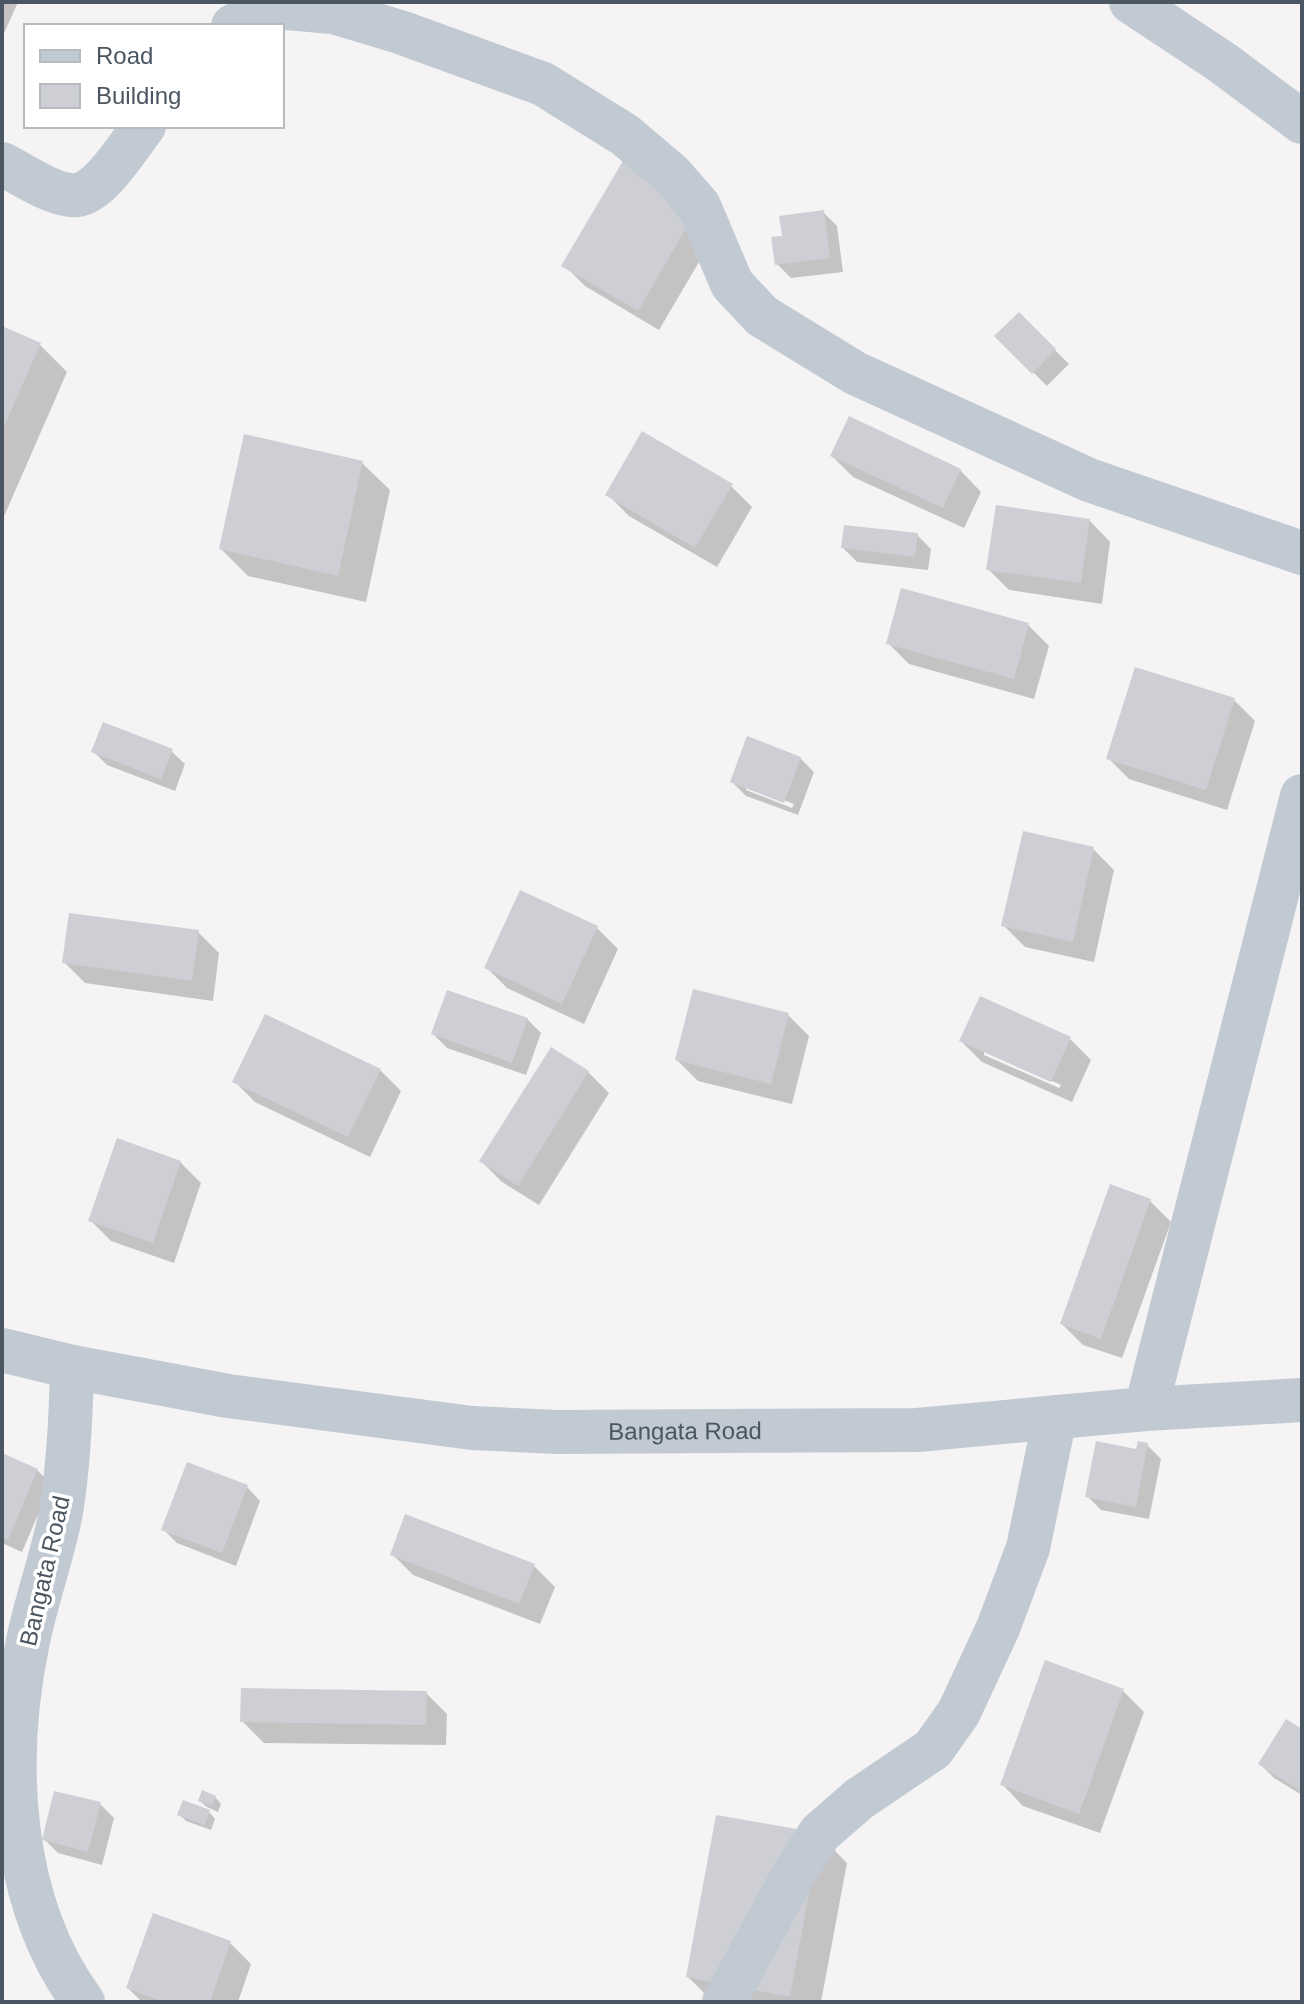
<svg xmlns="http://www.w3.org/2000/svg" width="1304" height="2004" font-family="Helvetica,sans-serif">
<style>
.shadow{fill:#0003;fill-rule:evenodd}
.building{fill:#cdcfd5}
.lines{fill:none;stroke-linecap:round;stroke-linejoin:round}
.minor{stroke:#c1cad2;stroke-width:44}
.labels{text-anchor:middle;stroke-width:7;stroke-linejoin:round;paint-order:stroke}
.street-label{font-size:24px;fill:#4a5661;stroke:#fff}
</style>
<rect width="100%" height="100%" fill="#f5f3f3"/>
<g class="shadow">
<path d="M2 2H18L2 38Z"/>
<path d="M623 163 719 228 659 330 585 286 564 265Z"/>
<path d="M823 212 837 226 843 272 791 278 777 264 784 237Z"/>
<path d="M1019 314 1069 364 1047 386 997 336Z"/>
<path d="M2 328 39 344 67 372 2 521Z"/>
<path d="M832 456 960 470 981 492 964 528 853 477Z"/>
<path d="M362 463 390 490 366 602 248 576 221 549Z"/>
<path d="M731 486 752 507 717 567 629 516 608 495Z"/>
<path d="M1089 520 1110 542 1102 604 1009 590 988 569Z"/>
<path d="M917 535 931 549 928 570 857 562 843 548Z"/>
<path d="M1028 625 1049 646 1034 699 909 664 888 643Z"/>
<path d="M1234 700 1255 721 1227 810 1129 779 1108 758Z"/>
<path d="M93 751H171L185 764 175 791 107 765Z"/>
<path d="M800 758 814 772 798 815 746 796 732 782ZM746 786 794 804 792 808 746 790Z"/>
<path d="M1093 849 1114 870 1094 962 1025 947 1004 926Z"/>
<path d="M597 928 618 949 584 1024 507 988 486 967Z"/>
<path d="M198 932 219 953 213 1001 85 983 64 962Z"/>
<path d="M788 1015 809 1036 792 1104 698 1081 677 1060Z"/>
<path d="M527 1019 541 1033 526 1075 447 1048 433 1034Z"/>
<path d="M1070 1039 1091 1060 1072 1102 982 1062 961 1041ZM984 1050 1061 1085 1059 1088 984 1055Z"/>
<path d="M380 1070 401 1091 370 1157 255 1102 234 1081Z"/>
<path d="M588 1072 609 1093 539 1205 502 1182 481 1161Z"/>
<path d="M180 1162 201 1183 174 1263 111 1241 90 1220Z"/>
<path d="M1150 1201 1171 1222 1122 1358 1083 1345 1062 1324Z"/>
<path d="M1147 1445 1161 1459 1149 1519 1101 1510 1087 1496Z"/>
<path d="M2 1455 37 1470 51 1484 22 1552 2 1543Z"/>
<path d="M247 1487 260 1501 236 1566 177 1543 163 1529Z"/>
<path d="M392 1554 534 1566 555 1587 540 1624 413 1575Z"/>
<path d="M1123 1691 1144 1712 1100 1833 1023 1806 1002 1784Z"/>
<path d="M426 1693 447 1714 446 1745 264 1743 242 1721Z"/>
<path d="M1302 1731V1795L1274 1778 1260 1764Z"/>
<path d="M215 1797 221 1804 218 1812 207 1807 200 1801Z"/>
<path d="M100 1804 114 1818 102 1865 58 1853 44 1839Z"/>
<path d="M209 1812 215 1819 211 1830 186 1821 180 1815Z"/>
<path d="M819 1835 847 1863 821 2002H713L688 1977Z"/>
<path d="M155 1916 230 1943 251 1964 238 2002H142L128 1988Z"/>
</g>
<g class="building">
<path d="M623 161 699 206 638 311 561 266Z"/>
<path d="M824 210 830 258 775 265 771 237 782 236 779 216Z"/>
<path d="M1019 312 1056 349 1032 374 994 336Z"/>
<path d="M2 326 41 343 2 431Z"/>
<path d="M849 416 961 469 943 508 830 456Z"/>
<path d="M642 431 733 484 695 548 605 495Z"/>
<path d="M244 434 363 461 338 576 219 549Z"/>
<path d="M996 505 1090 519 1081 583 986 570Z"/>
<path d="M844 525 918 533 915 557 841 548Z"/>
<path d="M901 588 1029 623 1014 679 886 644Z"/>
<path d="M1135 667 1235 698 1206 790 1106 759Z"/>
<path d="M103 722 173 749 161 779 91 752Z"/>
<path d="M747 736 801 757 784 803 730 782Z"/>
<path d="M1023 831 1094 847 1073 942 1001 926Z"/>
<path d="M520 890 598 926 562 1004 484 968Z"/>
<path d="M69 913 199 930 192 981 62 963Z"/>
<path d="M693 989 789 1013 771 1084 675 1060Z"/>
<path d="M447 990 528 1018 512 1063 431 1034Z"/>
<path d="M980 996 1071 1037 1051 1082 959 1041Z"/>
<path d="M265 1014 381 1069 348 1137 232 1082Z"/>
<path d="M551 1047 589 1071 518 1186 479 1161Z"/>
<path d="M117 1138 181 1161 153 1243 88 1221Z"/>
<path d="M1110 1184 1151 1199 1101 1339 1060 1324Z"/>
<path d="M1096 1441 1136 1449 1138 1441 1148 1443 1136 1507 1085 1497Z"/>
<path d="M2 1453 38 1469 8 1540 2 1537Z"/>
<path d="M187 1462 248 1485 222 1553 161 1530Z"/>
<path d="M405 1514 535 1564 519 1604 390 1555Z"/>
<path d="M1045 1660 1124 1689 1079 1814 1000 1785Z"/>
<path d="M241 1688 427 1691 426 1725 240 1722Z"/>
<path d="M1286 1719 1302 1729V1792L1258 1764Z"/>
<path d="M202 1790 216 1796 212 1806 198 1801Z"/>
<path d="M54 1791 101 1802 88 1852 42 1840Z"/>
<path d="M183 1800 210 1810 205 1825 177 1815Z"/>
<path d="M716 1815 820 1833 790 1997 686 1977Z"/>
<path d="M153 1913 231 1941 210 2002H163L126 1988Z"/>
</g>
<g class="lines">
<g class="minor">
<path d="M1131 2 1223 63 1302 122"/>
<path d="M233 26 275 7 333 12 400 32 543 84 625 135 671 174 699 206 732 284 762 316 855 373 1089 480 1302 553"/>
<path d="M2 164C22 174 47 192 70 195 97 200 128 146 144 126"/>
<path id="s1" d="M2 1350 72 1367 228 1396 472 1428 557 1432 917 1430 1146 1409 1302 1400"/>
<path d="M72 1367C71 1416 69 1463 61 1512 53 1555 37 1597 28 1641 3 1759 9 1902 83 2002"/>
<path d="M1146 1409 1302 796"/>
<path d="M724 2002 795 1872 820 1833 859 1799 933 1749 959 1712 998 1628 1028 1548 1055 1417"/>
</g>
</g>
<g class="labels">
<g class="street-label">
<text dy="8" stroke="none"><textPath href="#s1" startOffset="690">Bangata Road</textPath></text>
<text transform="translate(45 1571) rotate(-77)" y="8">Bangata Road</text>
</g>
</g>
<rect width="1304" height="2004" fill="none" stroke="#4a5661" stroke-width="8"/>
<rect x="24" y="24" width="260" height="104" fill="#ffffff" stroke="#b7bbc0" stroke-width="2"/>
<rect x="40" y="50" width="40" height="12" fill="#c1cad2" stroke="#b7bbc0" stroke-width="2"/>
<text x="96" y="64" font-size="24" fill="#4a5661">Road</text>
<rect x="40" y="84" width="40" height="24" fill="#cdcfd5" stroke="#b7bbc0" stroke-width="2"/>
<text x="96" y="104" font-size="24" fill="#4a5661">Building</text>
</svg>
